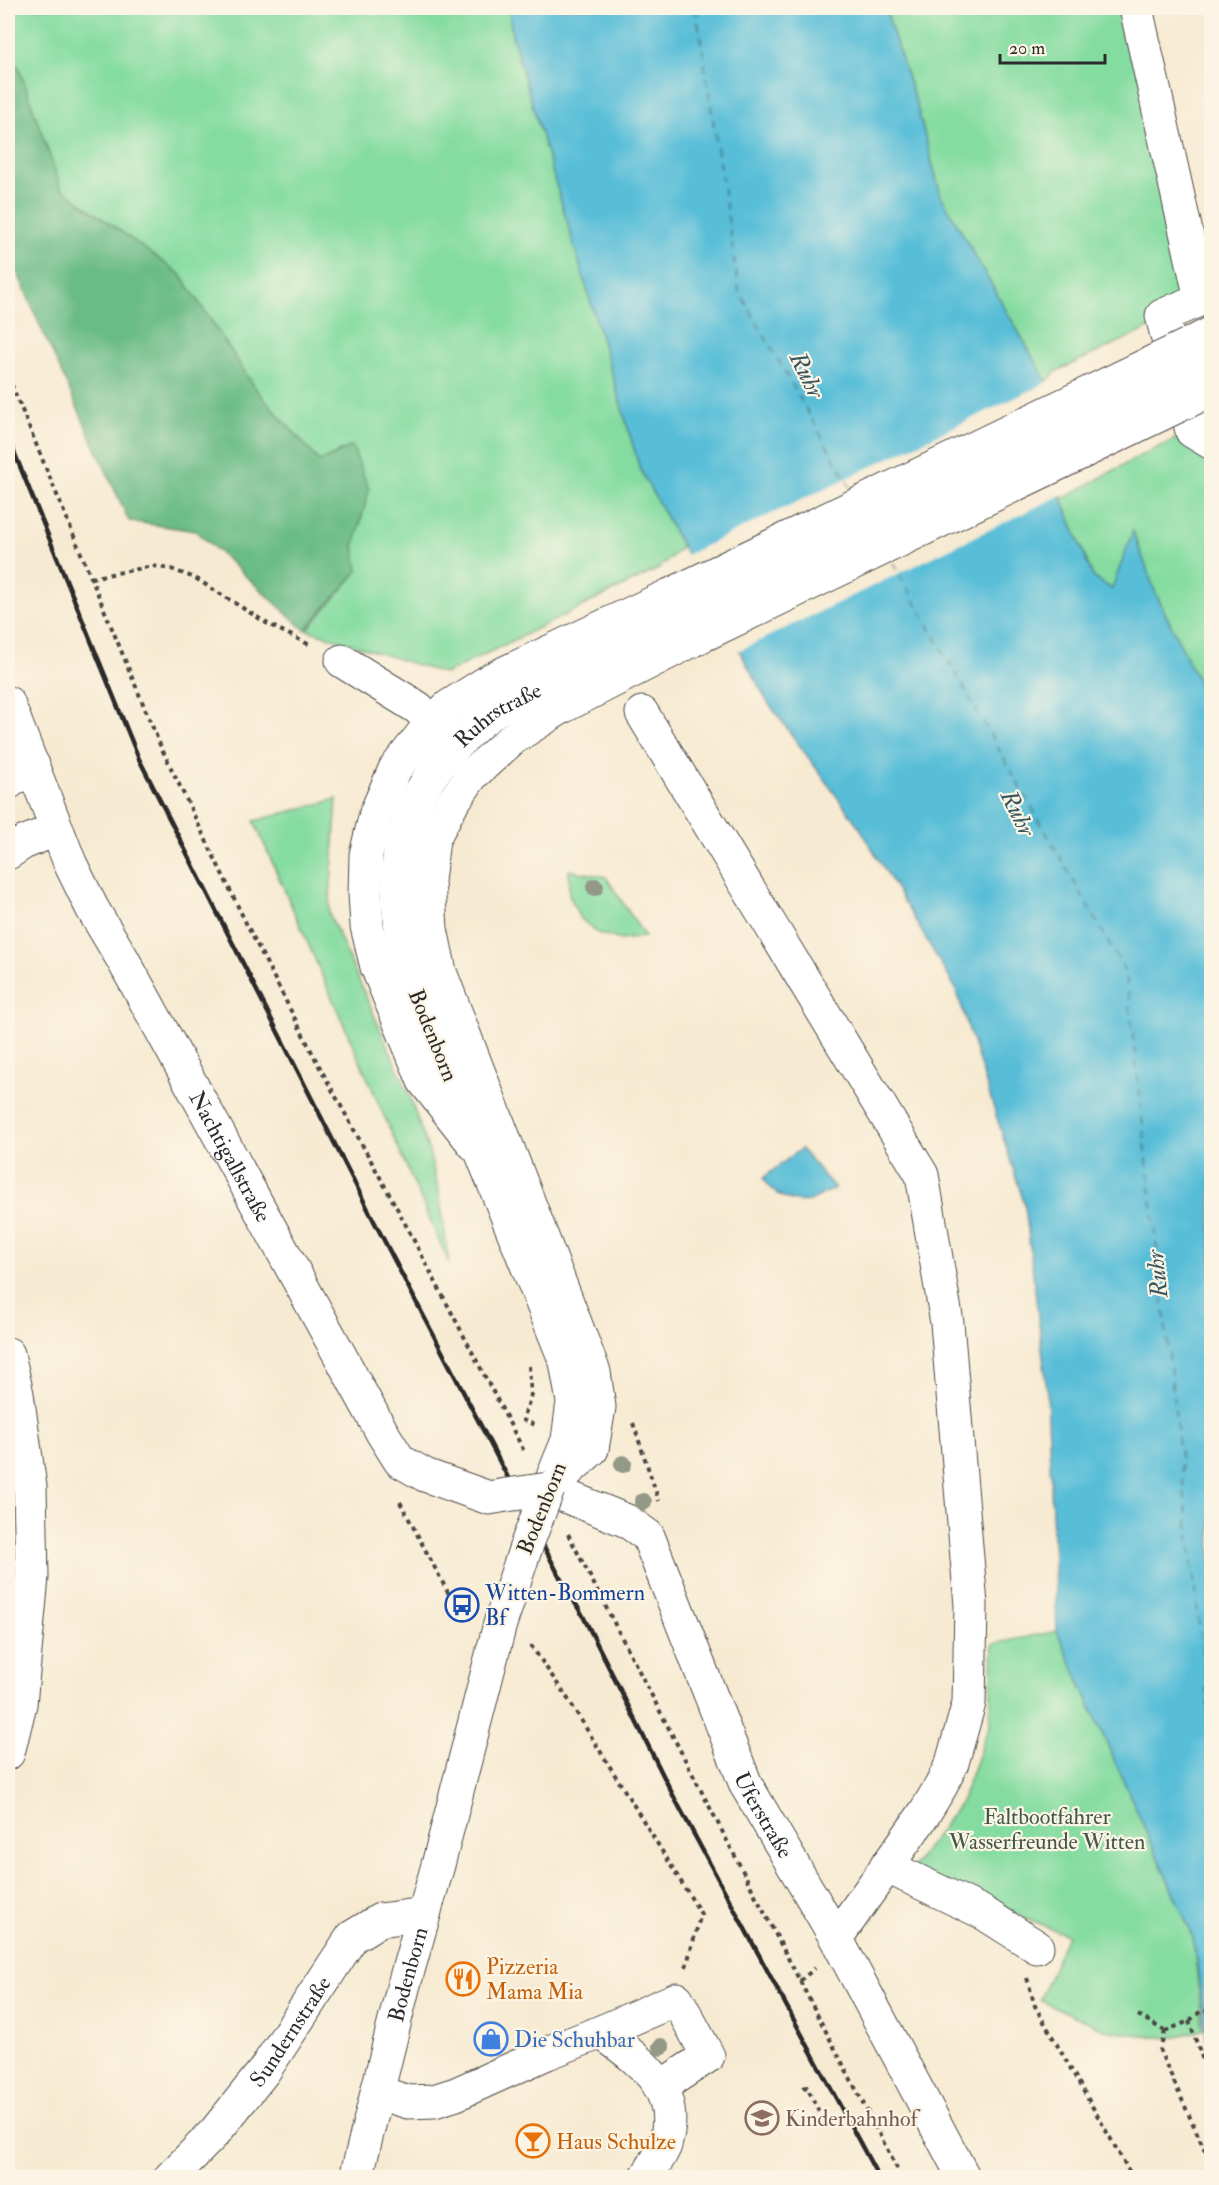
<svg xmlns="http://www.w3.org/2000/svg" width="1219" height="2185" font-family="'IM FELL Double Pica',serif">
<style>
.green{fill:#84dca0;stroke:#588466;stroke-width:1.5}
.forest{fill:#6bbc86;stroke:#4b7458;stroke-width:1.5}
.water{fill:#59bed8;stroke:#427482;stroke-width:1.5}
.pier{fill:#f7ead2}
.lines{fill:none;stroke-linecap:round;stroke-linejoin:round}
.ferry{stroke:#39575f;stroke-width:1.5;stroke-dasharray:8 6;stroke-linecap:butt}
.minor-casing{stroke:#4a4844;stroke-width:35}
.major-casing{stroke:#4a4844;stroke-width:35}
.path{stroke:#4a4844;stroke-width:4;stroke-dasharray:4.5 4.5;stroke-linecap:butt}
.minor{stroke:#fff;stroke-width:33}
.major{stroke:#fff;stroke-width:33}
.rail{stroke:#2b2b2b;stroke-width:4.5}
.minor-bridge-casing{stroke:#4a4844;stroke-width:35;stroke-linecap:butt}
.major-bridge-casing{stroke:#4a4844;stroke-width:35;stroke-linecap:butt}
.minor-bridge{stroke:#fff;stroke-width:33}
.major-bridge{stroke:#fff;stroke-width:33}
.tree{fill:#939986}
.labels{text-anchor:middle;stroke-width:4.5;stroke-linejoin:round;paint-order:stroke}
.street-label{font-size:22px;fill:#2b2b2b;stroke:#fcf5e5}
.transit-label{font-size:22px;fill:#164399;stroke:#fcf5e5;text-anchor:start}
.park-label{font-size:22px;fill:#415748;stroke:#fcf5e5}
.food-label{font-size:22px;fill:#c56008;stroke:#fcf5e5;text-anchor:start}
.shop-label{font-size:22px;fill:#366cbe;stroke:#fcf5e5;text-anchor:start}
.education-label{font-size:22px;fill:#785e54;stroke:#fcf5e5;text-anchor:start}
.water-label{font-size:24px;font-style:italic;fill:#39575f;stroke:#fcf5e5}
</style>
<rect width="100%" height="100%" fill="#fcf5e5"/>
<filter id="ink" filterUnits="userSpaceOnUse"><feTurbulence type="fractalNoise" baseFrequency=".0167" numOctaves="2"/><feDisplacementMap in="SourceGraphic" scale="12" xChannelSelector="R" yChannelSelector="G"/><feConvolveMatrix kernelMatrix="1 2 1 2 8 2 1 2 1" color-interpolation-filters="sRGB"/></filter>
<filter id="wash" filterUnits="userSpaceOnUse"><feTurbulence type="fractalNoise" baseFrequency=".008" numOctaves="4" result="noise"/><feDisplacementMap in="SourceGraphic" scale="24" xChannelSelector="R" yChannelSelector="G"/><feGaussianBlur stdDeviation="1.35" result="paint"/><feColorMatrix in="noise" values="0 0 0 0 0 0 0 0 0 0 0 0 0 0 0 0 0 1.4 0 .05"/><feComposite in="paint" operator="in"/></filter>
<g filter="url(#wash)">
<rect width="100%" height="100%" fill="#f7ead2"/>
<g class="green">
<path d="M8 8H509L512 35 640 469 682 547 658 569 445 674 307 630 358 571 354 546 369 490 351 446 320 462 258 392 181 275 61 188 18 66 8 64Z"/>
<path d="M886 8H1131L1211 299 1055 372 1047 382 941 196 916 103 890 24Z"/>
<path d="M1211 422V708L1156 594 1133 532 1112 590 1093 577 1062 499 1138 457Z"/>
<path d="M337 799 329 913 408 1092 429 1152 439 1192 449 1263 254 821Z"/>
<path d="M569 870 606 877 645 937 621 940 598 933 579 917 569 894Z"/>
<path d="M1057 1631 1193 1937 1203 2030 1168 2038 1108 2031 1046 2003 1040 1999 1067 1935 911 1870 961 1802 990 1723 993 1644Z"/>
</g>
<path class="forest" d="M8 64 18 66 61 188 181 275 258 392 320 462 352 446 369 490 354 546 358 571 305 630 196 531 129 521 38 321 8 250Z"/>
<g class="water">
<path d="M509 8H886L890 24 916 103 941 196 1047 382 1062 499 1093 577 1112 589 1133 531 1156 594 1211 708V2071L1193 1937 1057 1631 1047 1391 1025 1206 956 989 860 828 767 701 640 469 512 35Z"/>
<path d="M801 1149 835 1188C827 1191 817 1199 808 1201 791 1204 770 1193 763 1178Z"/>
</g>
<path class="pier" d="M1050 381 1065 493 736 652 684 556Z"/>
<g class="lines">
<g class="ferry">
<path d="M696 8 739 291 852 490"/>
<path d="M893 563 1126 973 1209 1714 1212 1722"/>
</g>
</g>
</g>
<g filter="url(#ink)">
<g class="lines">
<g class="minor-casing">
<g id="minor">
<path d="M1136 8 1201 299 1162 316 1192 431 1212 443"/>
<path d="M1188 345 1212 333"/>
<path id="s1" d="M693 640 560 708 513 738 472 775 451 805 433 839 428 881 431 929 440 972 594 1372 599 1407 592 1449 548 1489 627 1521 648 1536 746 1785 836 1938 964 2178"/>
<path d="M342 661 418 708 446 737"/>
<path id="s2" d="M8 703 70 863 92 908 122 958 383 1434 400 1461 425 1475 489 1498 500 1496"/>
<path d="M642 713 922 1175 947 1323 971 1605 969 1703 952 1763 941 1786 924 1814 836 1938"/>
<path d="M8 783 33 765"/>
<path d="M8 853 23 843 57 829"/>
<path d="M474 1144 424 1081 377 967 367 926 365 894 366 855 376 813 395 769 432 722 448 707 492 679 670 595"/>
<path d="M8 1354 17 1394 30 1487 32 1577 20 1704 8 1753"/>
<path d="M886 1866 982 1912 1037 1947"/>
<path d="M601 2032 677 1999 708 2056 662 2086"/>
<path d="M377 2092 408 2102 434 2101 456 2094 547 2053 601 2032C641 2062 682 2088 665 2145 661 2156 652 2167 646 2178"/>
<path id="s3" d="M170 2178 215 2132 264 2071 352 1937 380 1920 424 1914"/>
</g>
</g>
<g class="major-casing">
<g id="major">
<path id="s4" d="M548 1489 568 1440 573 1402 566 1362 419 998C379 877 390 791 495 710L682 618"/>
<path id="s5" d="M356 2178 403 1988 438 1865 500 1624 527 1544"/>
</g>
</g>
<g class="path">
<path d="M8 376 160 745 246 923 318 1064 399 1212 525 1453"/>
<path d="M91 578 153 566 171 569 195 578 268 624 312 646"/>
<path d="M529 1366 531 1395 523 1420 535 1425"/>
<path d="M633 1423 659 1501"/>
<path d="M400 1502 454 1604"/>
<path d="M568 1534 902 2178"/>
<path d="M530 1646 532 1647 568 1699 701 1914 686 1967"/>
<path d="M1027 1978 1035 2006 1133 2178"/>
<path d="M800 1981 815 1968"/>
<path d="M1138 2015 1165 2031"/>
<path d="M1189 2021 1212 2086"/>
<path d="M1165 2031 1160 2051 1212 2166"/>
<path d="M1165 2031 1189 2021 1201 2011H1211"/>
<path d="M803 2088 807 2087 819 2112"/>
</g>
<use href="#minor" class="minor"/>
<use href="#major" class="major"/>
<path class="rail" d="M8 437 139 759 375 1223 563 1583 583 1616 675 1799 879 2178"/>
<g class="minor-bridge-casing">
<g id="minor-bridge">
<path d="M670 595 1188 345"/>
<path d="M693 640 1207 392"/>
<path d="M500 1496 548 1489"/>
</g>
</g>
<g class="major-bridge-casing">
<g id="major-bridge">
<path d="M682 618 1202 371"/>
<path d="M527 1544 548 1489"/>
</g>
</g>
<use href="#minor-bridge" class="minor-bridge"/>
<use href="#major-bridge" class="major-bridge"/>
</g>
<g class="tree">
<circle cx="595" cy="887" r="9"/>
<circle cx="623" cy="1464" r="9"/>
<circle cx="643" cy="1502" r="9"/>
<circle cx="661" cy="2047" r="9"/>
</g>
</g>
<defs>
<g id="bus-ring" transform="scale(1.725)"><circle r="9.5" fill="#fcf5e5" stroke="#1a4fb4" stroke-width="1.5"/><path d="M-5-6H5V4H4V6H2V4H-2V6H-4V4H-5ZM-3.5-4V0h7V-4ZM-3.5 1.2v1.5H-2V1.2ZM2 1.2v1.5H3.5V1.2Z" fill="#1a4fb4"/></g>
<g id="restaurant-ring" transform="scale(1.725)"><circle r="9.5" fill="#fcf5e5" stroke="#e8710a" stroke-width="1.5"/><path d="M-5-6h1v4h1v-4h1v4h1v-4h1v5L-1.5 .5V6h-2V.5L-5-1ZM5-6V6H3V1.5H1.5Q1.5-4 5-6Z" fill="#e8710a"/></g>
<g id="shop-ring" transform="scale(1.725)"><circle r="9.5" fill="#fcf5e5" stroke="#3f7fe0" stroke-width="1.5"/><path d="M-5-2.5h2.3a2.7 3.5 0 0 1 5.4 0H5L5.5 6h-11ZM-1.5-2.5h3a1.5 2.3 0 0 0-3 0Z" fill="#3f7fe0"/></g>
<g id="school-ring" transform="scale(1.725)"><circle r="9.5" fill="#fcf5e5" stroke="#8d6e63" stroke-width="1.5"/><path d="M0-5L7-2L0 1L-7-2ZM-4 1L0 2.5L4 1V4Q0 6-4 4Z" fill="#8d6e63"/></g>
<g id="bar-ring" transform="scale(1.725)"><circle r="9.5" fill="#fcf5e5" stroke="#e8710a" stroke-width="1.5"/><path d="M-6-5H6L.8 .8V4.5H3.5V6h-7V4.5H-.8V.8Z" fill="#e8710a"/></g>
</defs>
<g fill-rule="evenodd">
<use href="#bus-ring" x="462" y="1605"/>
<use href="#restaurant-ring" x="463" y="1979"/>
<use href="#shop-ring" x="491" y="2039"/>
<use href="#school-ring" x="762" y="2118"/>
<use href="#bar-ring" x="533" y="2141"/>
</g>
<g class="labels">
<g class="street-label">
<text dy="8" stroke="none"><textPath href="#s4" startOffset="848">Ruhrstraße</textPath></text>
<text transform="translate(434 1035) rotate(68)" y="8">Bodenborn</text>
<text dy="8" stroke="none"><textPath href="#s2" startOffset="506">Nachtigallstraße</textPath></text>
<text transform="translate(541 1508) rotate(-68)" y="8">Bodenborn</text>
<text dy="8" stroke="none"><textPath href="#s1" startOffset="1449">Uferstraße</textPath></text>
<text dy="8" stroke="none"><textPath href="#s5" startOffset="210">Bodenborn</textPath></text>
<text dy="8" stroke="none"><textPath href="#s3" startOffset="190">Sundernstraße</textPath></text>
</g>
<g class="transit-label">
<text x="485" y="1600">Witten-Bommern<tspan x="485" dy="25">Bf</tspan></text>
</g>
<g class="park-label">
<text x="1047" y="1824">Faltbootfahrer<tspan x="1047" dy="25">Wasserfreunde Witten</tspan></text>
</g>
<g class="food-label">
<text x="486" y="1974">Pizzeria<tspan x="486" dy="25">Mama Mia</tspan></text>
<text x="556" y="2149">Haus Schulze</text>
</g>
<g class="shop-label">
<text x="514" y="2047">Die Schuhbar</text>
</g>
<g class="education-label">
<text x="785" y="2126">Kinderbahnhof</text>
</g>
<g class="water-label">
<text transform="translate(807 375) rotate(64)" y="8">Ruhr</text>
<text transform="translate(1018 813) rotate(64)" y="8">Ruhr</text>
<text transform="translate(1157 1274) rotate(-96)" y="8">Ruhr</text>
</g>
</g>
<rect width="1219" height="2185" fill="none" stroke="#fcf5e5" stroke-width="30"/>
<path d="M1000 54v9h105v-9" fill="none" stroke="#2b2b2b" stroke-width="3"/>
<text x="1009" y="54" font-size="18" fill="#2b2b2b" stroke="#fcf5e5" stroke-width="4.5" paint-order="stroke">20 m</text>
</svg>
